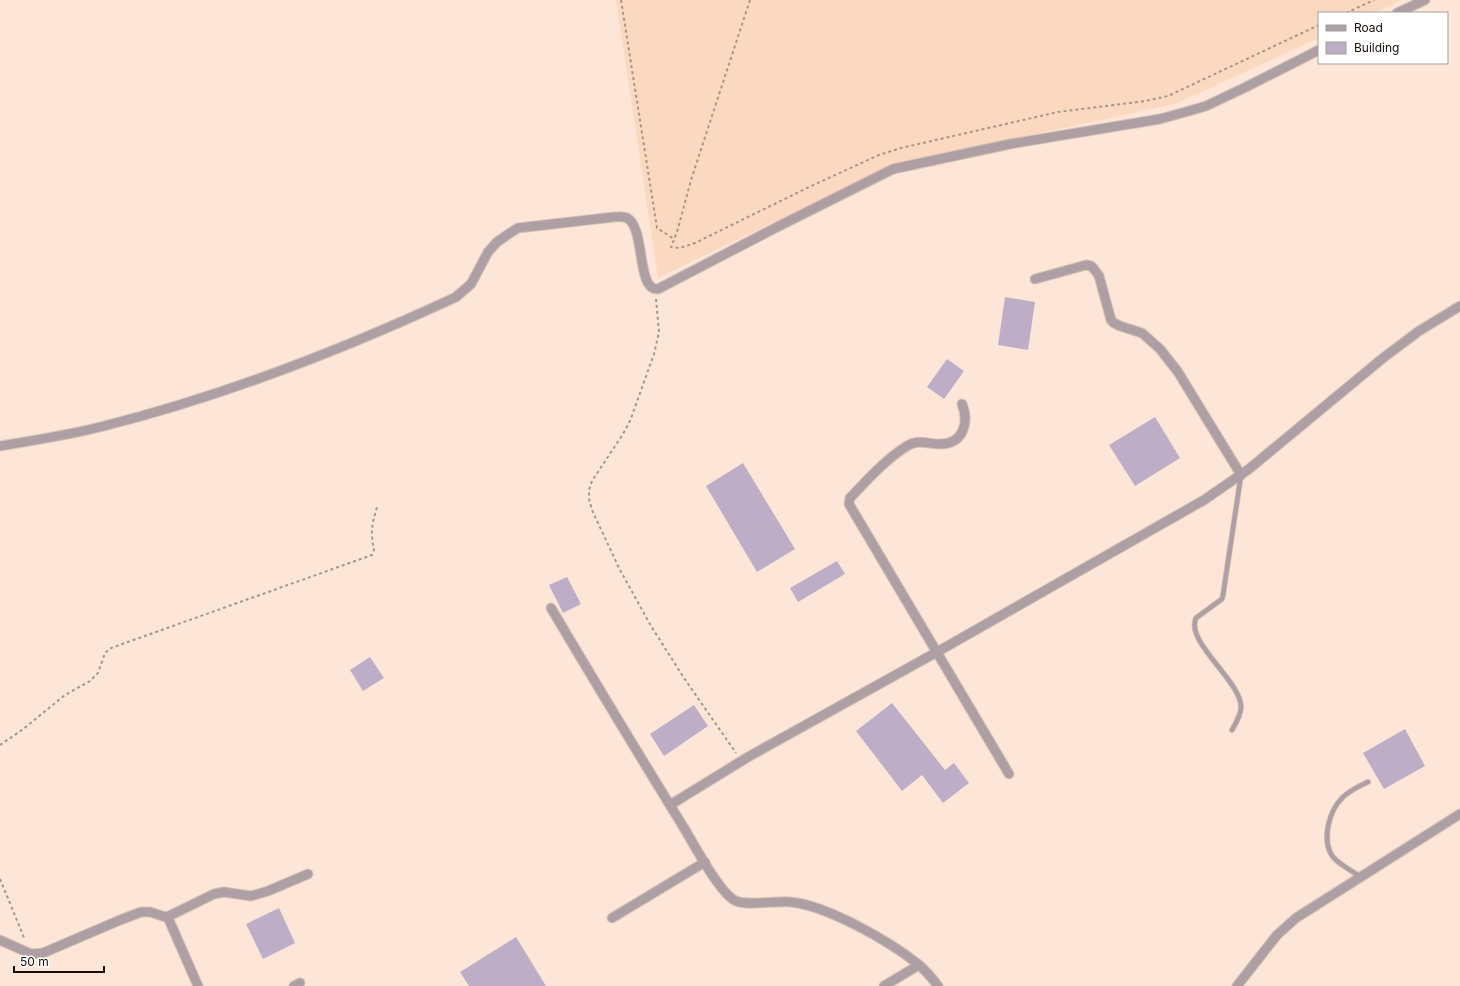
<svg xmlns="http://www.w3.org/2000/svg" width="1460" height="986" font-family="Inter,sans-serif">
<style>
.built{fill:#fbd9c0}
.building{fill:#beadc7}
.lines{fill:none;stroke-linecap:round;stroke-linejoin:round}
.lane-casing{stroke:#d8c3b6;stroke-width:6}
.street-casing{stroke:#d8c3b6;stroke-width:11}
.path{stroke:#a79589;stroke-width:2;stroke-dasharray:3 3;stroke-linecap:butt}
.lane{stroke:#ae9fa5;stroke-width:4.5}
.street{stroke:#ae9fa5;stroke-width:9}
</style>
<rect width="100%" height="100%" fill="#fde6d7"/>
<path class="built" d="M616 0H1402L1374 13H1319V38L1175 104 890 166 658 278Z"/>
<g class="building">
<path d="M1005 297 1035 302 1028 350 998 345Z"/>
<path d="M947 359 964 371 944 399 927 387Z"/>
<path d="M1155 417 1180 458 1135 486 1109 445Z"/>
<path d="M743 463 795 549 757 572 706 486Z"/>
<path d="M837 561 845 574 798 602 790 588Z"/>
<path d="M567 577 581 604 563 613 549 585Z"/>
<path d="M370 657 384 678 363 691 350 670Z"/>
<path d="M892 703 945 770 954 763 969 783 943 803 922 775 902 791 856 731Z"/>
<path d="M694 705 708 726 664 756 650 734Z"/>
<path d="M1405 729 1425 766 1384 789 1363 753Z"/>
<path d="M279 908 295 943 263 959 246 924Z"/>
<path d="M516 937 546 986H469L460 972Z"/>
</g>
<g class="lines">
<g class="lane-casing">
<g id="lane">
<path d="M1232 730C1236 723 1241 715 1241 707 1241 681 1185 642 1196 618L1222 599 1223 595 1241 475"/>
<path d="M1361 877C1352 871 1340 865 1333 857 1321 841 1329 811 1342 798 1349 791 1359 786 1368 782"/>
</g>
</g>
<g class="street-casing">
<g id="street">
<path d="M1397 13 1425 0"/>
<path d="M1035 279 1086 265 1091 266 1094 269 1099 276 1111 320 1114 323 1120 326 1142 333 1160 349 1178 372 1241 475"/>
<path d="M962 404C969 422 964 444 940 444 928 444 918 439 907 446 886 459 867 480 850 498L849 504 1009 774"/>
<path d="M0 446C35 440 70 435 104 426 227 395 342 350 456 297L471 284 488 252 497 242 510 233 518 228 614 217C618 217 623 216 627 218 646 228 636 291 658 289L779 226 893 169 1010 144 1160 119 1189 111 1206 106 1246 87 1319 50"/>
<path d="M551 608C595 682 639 755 684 828 695 846 718 890 734 900 745 907 776 900 791 902 828 906 889 941 918 964 925 970 932 978 938 986"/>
<path d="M670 805 748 757 937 652 1204 500 1249 469 1383 358 1419 331 1460 306"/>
<path d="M612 918 705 862"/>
<path d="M0 940 31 954 43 953 120 920 141 912H150L169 918"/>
<path d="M198 986 169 920V916L214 894 224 892 251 896 268 891 308 874"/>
<path d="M294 986 300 983"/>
<path d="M884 986 919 965"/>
<path d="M1237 986 1277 935 1296 918 1460 814"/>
</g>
</g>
<g class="path">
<path d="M621 0 657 228 674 239"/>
<path d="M750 0 691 180 677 232 671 247 680 248 695 243 807 188 879 155 901 148 1058 112 1145 101 1168 96 1319 25"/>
<path d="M1346 13 1374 0"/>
<path d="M656 299 659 332 654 354 630 421 623 434 592 481 589 490V499L592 510 619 568 651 626 684 678 736 753"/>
<path d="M0 745 22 730 65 695 90 681 98 673 105 653 111 648 372 555 374 550C370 531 372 525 377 507"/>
<path d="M0 879 25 940"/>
</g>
<use href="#lane" class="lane"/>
<use href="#street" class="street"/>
</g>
<rect x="1318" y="12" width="130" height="52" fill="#ffffff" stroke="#a39f9c"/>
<rect x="1326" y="25" width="20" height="6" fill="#ae9fa5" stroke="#a39f9c"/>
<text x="1354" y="32" font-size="12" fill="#180e08">Road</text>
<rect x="1326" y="42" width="20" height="12" fill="#beadc7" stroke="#a39f9c"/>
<text x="1354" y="52" font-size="12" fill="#180e08">Building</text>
<path d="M14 966v6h90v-6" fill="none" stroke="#180e08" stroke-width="2"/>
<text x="20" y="966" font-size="12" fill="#180e08" stroke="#ffffff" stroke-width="3" paint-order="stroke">50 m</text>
</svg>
